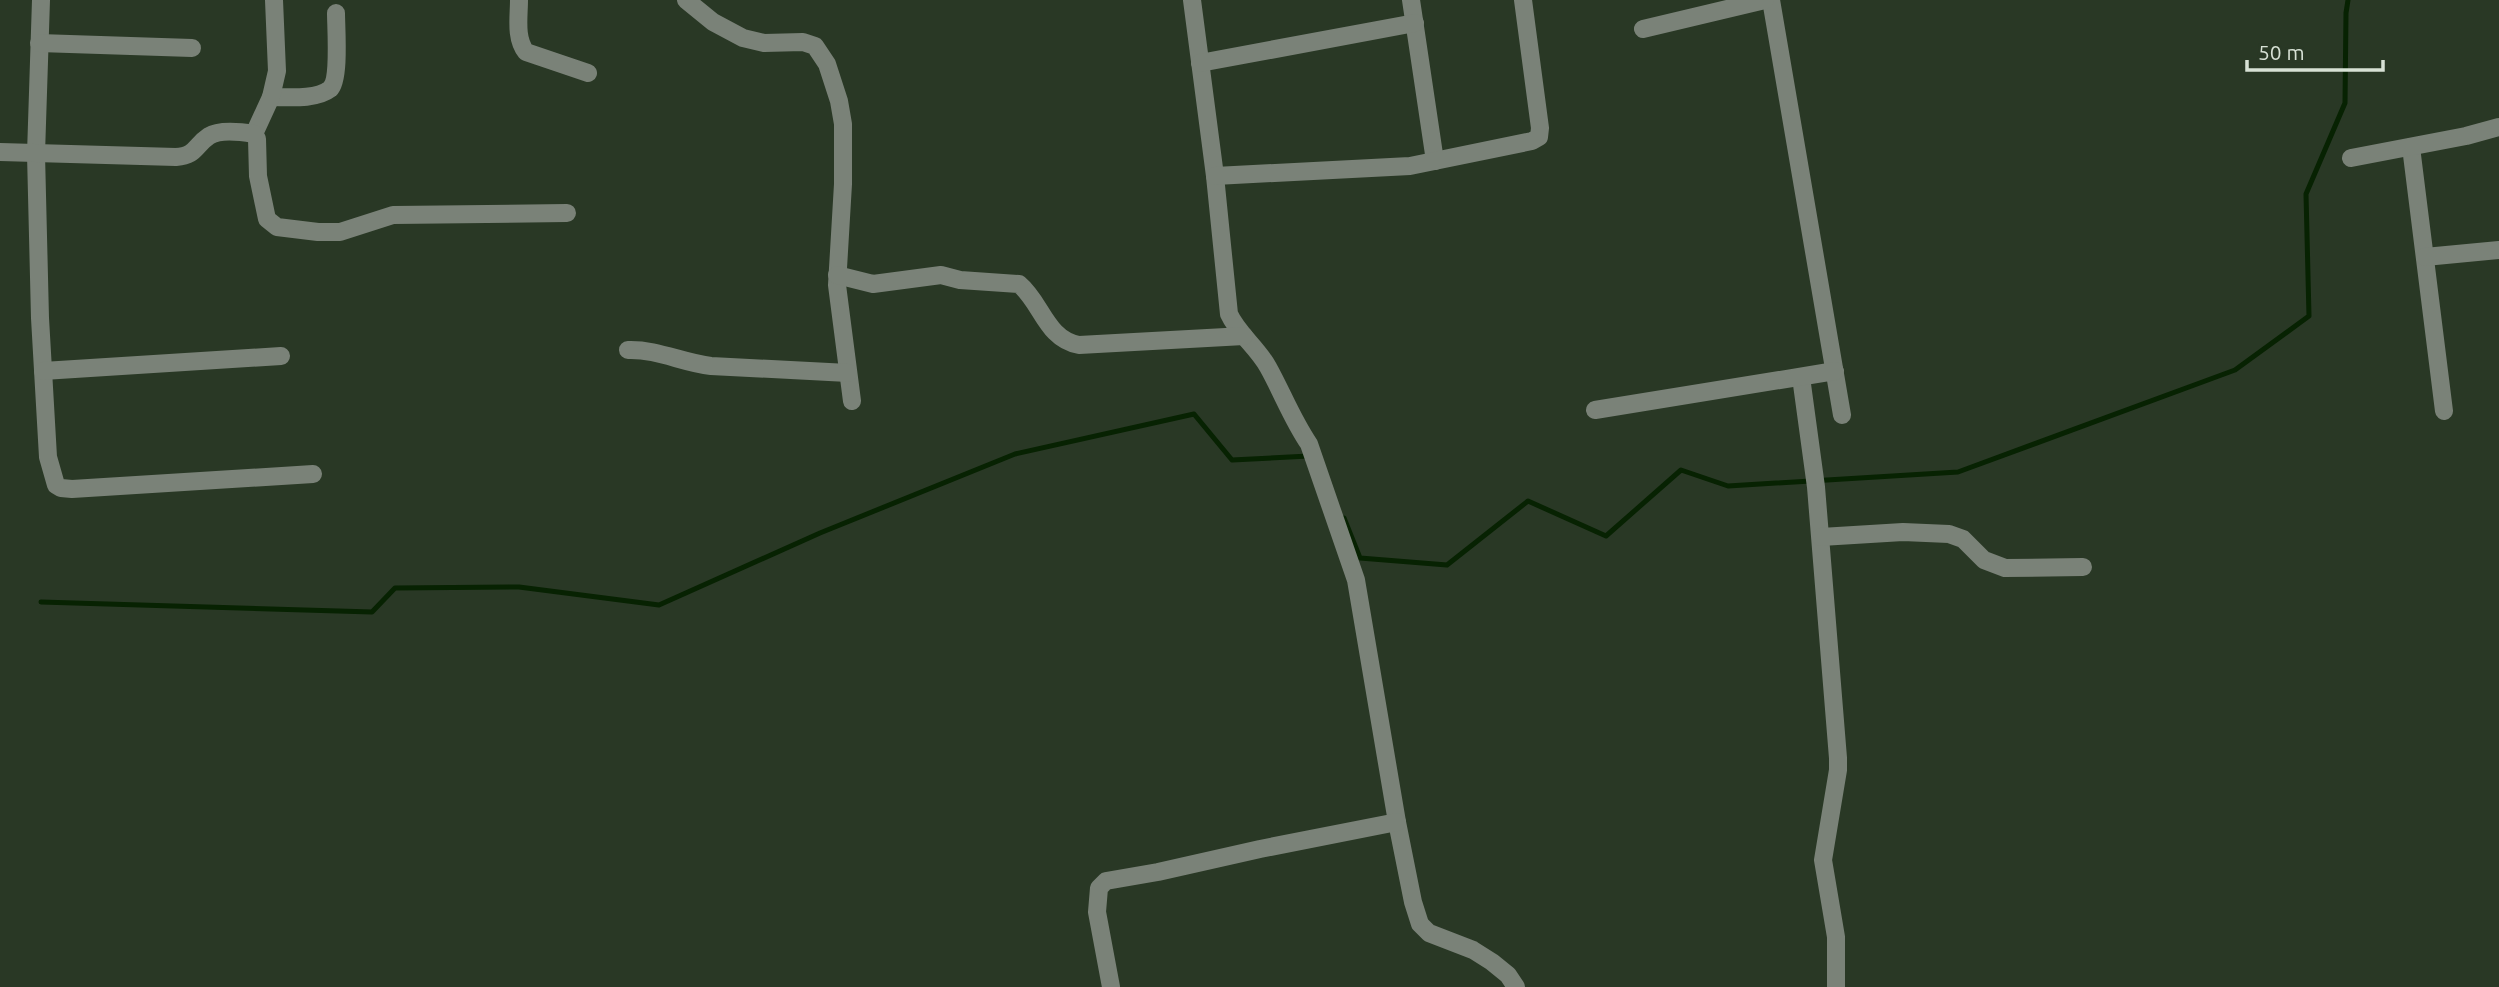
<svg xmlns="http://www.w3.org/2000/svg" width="2499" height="987" font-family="Ubuntu,sans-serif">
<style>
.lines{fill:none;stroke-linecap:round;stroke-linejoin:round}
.stream{stroke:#072202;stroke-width:5}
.minor{stroke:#7a8278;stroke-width:18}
</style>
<rect width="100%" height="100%" fill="#293825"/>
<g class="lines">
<g class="stream">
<path d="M1344 518 1360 558 1447 565 1528 501 1606 536 1681 470 1728 486 1958 472 2235 370 2309 316 2306 194 2345 103 2346 13 2348 0"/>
<path d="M41 602 372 612 395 588 519 587 659 605 820 533 1015 454 1194 414 1232 460 1309 456"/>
</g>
<g class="minor">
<path d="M41 0 36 154 40 318 48 457 56 485 61 488 72 489 313 474"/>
<path d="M519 0C519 17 515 38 526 52L588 73"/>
<path d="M686 0 713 22 743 38 764 43 803 42 815 46 827 64 839 101 843 124V184L837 285 852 401"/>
<path d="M1192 0 1215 176 1229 314C1238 334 1257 347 1268 367 1282 392 1292 419 1309 444L1356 580 1397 822 1413 902 1420 924 1429 933 1473 950 1492 962 1508 975 1516 987"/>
<path d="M1411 0 1435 161"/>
<path d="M1771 0 1842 415"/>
<path d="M1643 29 1765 0"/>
<path d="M39 43 192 48"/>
<path d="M1200 63 1415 23"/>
<path d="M271 97C287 97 316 100 330 89 340 80 336 28 336 13"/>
<path d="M254 134 271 97 277 71 274 0"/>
<path d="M2411 147 2444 411"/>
<path d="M0 152 176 157C197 155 194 146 209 136 220 129 242 132 254 134L257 139 258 176 267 219 277 227 318 232H340L393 215 567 213"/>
<path d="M2351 158 2466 136 2499 127"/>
<path d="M1215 176 1410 166 1532 141 1539 137 1540 128 1523 0"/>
<path d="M2425 257 2499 250"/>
<path d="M837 275 873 284 941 275 960 280 1019 284C1042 303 1046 339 1079 345L1244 336"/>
<path d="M628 350C657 349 683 363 711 366L848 373"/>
<path d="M43 371 281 356"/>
<path d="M1801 377 1816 487 1838 758V770L1823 860 1836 937V987"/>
<path d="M1595 410 1835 371"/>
<path d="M1821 537 1903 532 1949 534 1963 539 1984 560 2005 568 2083 567"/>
<path d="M1111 987 1097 912 1099 888 1106 881 1158 872 1260 849 1397 822"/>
</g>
</g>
<path d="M2247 60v10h136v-10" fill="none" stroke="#d7e1d5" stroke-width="3.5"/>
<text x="2258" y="60" font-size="21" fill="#d7e1d5" stroke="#293825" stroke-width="5" paint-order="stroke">50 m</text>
</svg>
